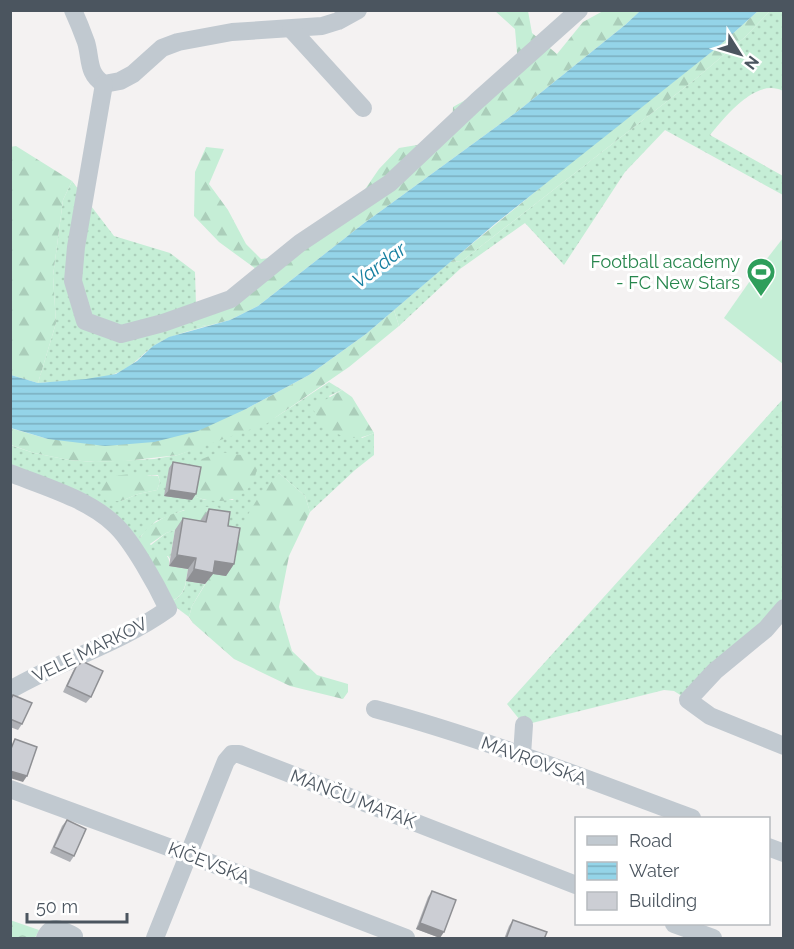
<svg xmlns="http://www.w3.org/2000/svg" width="794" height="949" font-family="Raleway,sans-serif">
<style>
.grass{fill:url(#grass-dots);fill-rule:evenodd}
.forest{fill:url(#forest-firs)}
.park{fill:url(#park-crowns)}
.pitch{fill:#c5eed6}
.water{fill:url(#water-rules)}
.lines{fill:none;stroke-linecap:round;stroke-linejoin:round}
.minor{stroke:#c1c9d0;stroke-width:18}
.wall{fill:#afb1b6}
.shaded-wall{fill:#8f9094}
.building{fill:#ccced4;stroke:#8f9094;stroke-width:1.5}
.labels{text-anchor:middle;stroke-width:6;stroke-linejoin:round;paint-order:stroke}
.leisure-label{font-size:18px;fill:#27864d;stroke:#fff;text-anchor:end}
.street-label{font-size:18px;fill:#4b555f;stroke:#fff}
.water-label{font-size:20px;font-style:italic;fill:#157fa0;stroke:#fff}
</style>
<defs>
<pattern id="grass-dots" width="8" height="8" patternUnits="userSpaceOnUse" patternTransform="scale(1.5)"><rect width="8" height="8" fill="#c5eed6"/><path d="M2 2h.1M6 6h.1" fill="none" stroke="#abceba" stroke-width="1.8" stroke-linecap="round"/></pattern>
<pattern id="forest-firs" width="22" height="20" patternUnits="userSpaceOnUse" patternTransform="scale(1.5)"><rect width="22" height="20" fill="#c5eed6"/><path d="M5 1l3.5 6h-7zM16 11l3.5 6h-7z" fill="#abceba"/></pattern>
<pattern id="park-crowns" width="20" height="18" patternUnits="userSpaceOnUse" patternTransform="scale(1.5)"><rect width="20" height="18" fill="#c5eed6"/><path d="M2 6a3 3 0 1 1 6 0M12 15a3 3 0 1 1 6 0" fill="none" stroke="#abceba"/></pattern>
<pattern id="water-rules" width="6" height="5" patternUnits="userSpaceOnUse" patternTransform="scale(1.5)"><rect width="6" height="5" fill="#94d4e8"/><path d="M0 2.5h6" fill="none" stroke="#7bafbf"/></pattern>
</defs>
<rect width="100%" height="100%" fill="#f4f2f2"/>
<g class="grass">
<path d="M770 11H783V91C756 77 725 117 710 135L783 176V195L665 130 625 172 564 265 525 223 460 269 399 326 394 310 450 262 462 261 693 81 745 37Z"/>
<path d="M72 181 114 236 170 253 195 272 196 305 171 319 207 326C190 331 170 335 155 345 142 354 132 367 117 373 98 382 60 381 38 383L56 323 53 276 63 200Z"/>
<path d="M329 382 342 390 329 396 362 438 374 433V455L355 470 310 512 305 496 279 473 232 539 184 510 156 521 140 537 151 545 166 533 175 530 170 559 168 556 145 559 115 524 11 473 10 445 34 453 69 460 95 462 154 459 178 455 276 417ZM191 472 234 500H205L193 496ZM148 475H158L160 482 157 490 138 494 121 501Z"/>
<path d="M783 399V608L688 700 674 691 664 690 524 725 507 704Z"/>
<path d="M186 581 205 584 192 606 189 617 169 602C179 599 185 592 186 581Z"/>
</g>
<g class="forest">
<path d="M495 11H528L532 33 557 54 583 22 603 11H640L625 25 518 111 363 224 258 306 230 320 207 326 171 320 176 307 196 305 241 288 260 272 219 242 194 216 195 172 206 147 224 149 209 184 228 210 246 244 261 259 296 255 359 198 379 169 399 148 423 144 452 133 453 107 499 81 518 64 515 29Z"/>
<path d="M758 11H770L745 37 693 81 462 261 450 262 592 145 719 46Z"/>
<path d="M16 146 72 181 63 200 53 276 56 323 38 383 11 375 10 147Z"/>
<path d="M394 310 399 326 349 367 266 424 178 455 125 461 95 462 69 460 34 453 11 445 10 428 48 439 246 409 309 375 366 334Z"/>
<path d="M342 390 352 397 374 433C355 441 343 440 326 426 320 420 315 416 313 407Z"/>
<path d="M219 452 241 455 258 463C254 499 224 508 193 496L191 472 202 459Z"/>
<path d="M279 473 305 496 310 512 289 556 279 607 292 651 317 675 348 684V692L343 699 290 686 234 659 193 623 189 617 192 606 258 498Z"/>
<path d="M132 474 158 476 160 482 157 490 138 494 121 501H106L101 494V481L111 476Z"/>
<path d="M199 507H218L225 515 198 534 175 530 166 533 141 550 137 545C146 520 175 512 199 507Z"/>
<path d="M157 551C167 555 170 556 169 566L188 569C185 585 186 596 169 602L145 559 150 553Z"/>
</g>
<path class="park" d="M10 920 39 930 35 938H11Z"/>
<path class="pitch" d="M783 238V364L724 318 752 278Z"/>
<path class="water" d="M640 11H758L719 46 496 223 366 334 309 375 246 409 198 431 154 442 105 446 48 439 11 428V375L38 383 86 379 116 374 137 361 153 346 169 337 230 320 258 306 363 224 518 111 625 25Z"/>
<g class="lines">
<g class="minor">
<path d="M73 10C78 21 82 31 86 42 91 58 87 74 104 84L120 81 133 74 162 48 178 42 232 32 322 26 338 21 358 10"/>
<path d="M291 29 363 108"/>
<path d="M104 84 76 247 73 281 85 321 121 334 163 323 231 299 300 243 390 183 477 101 579 10"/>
<path d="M10 473C43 486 88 499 114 524 132 540 157 586 168 609 119 644 61 660 10 690"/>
<path d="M784 608 766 629 715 671 688 700 710 716 784 746"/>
<path d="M375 709C483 738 587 779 692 818"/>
<path d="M522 755 524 725"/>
<path d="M10 789 190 855 406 938"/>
<path d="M768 847 784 853"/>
<path d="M674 924 713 938"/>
<path d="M45 938C52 923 62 930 74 936"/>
<path d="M155 938 226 761 232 754H239L576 885"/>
</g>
</g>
<g class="wall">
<path d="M173 462 192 500 164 496 169 468Z"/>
<path d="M209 509 228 526 234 564 226 576 213 574 205 584 186 581 188 569 169 566 175 530 183 518 200 521Z"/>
<path d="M77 665 91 697 86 703 63 692 73 671Z"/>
<path d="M13 695 22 724 18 730 10 727V699Z"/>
<path d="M67 820 74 856 70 862 50 853 62 826Z"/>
<path d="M432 891 440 938 416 929 428 897Z"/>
<path d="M513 920 544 939H504L509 926Z"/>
</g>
<g class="shaded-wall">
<path d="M169 490 196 494 192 500 164 496Z"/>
<path d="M177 555 196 558 188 569 169 566Z"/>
<path d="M215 561 234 564 226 576 213 574 205 584 186 581 194 569Z"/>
<path d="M10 771 27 776 23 782 10 778Z"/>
<path d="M420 923 444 932 440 938 416 929Z"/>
</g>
<g class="building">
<path d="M173 462 201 467 196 494 169 490Z"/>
<path d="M209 509 230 512 228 526 240 528 234 564 215 561 213 573 194 569 196 558 177 555 183 518 206 522Z"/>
<path d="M84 662 103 671 91 697 67 686 77 665Z"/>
<path d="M13 695 32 703 22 724 10 719V701Z"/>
<path d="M15 739 37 747 27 776 10 771V751Z"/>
<path d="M67 820 86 829 74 856 54 847Z"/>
<path d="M432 891 456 900 444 932 420 923Z"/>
<path d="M513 920 547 932 544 939H506Z"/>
</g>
<defs>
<g id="stadium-pin" transform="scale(1.5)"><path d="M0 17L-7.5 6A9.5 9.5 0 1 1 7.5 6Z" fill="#2e9e5b" stroke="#fff"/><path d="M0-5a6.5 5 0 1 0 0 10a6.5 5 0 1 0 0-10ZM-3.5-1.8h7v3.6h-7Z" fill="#fff"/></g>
</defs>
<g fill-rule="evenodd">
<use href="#stadium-pin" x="761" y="272"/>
</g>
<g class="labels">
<g class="leisure-label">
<text x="740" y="268">Football academy<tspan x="740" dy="21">- FC New Stars</tspan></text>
</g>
<g class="street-label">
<text transform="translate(90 650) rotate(-26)" y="6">VELE MARKOV</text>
<text transform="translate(534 761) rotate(20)" y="6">MAVROVSKA</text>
<text transform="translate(353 799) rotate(21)" y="6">MANČU MATAK</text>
<text transform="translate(209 863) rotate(21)" y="6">KIČEVSKA</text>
</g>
<g class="water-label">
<text transform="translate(379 265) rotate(-37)" y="7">Vardar</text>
</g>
</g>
<rect width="794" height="949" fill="none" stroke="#4b555f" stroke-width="24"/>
<rect x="575" y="817" width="195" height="108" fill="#ffffff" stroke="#b7bbbf" stroke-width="1.5"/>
<rect x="587" y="836" width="30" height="9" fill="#c1c9d0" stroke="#b7bbbf" stroke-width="1.5"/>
<text x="629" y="847" font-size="18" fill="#4b555f">Road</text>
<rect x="587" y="862" width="30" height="18" fill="url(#water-rules)" stroke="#b7bbbf" stroke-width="1.5"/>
<text x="629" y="877" font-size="18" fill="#4b555f">Water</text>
<rect x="587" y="892" width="30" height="18" fill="#ccced4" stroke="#b7bbbf" stroke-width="1.5"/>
<text x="629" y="907" font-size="18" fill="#4b555f">Building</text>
<g transform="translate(740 54) rotate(127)" stroke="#ffffff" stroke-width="4.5" paint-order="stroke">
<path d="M0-4.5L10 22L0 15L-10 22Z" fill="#4b555f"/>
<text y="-9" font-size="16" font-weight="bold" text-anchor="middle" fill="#4b555f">N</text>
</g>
<path d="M27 913v9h100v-9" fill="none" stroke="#4b555f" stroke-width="3"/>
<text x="36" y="913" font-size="18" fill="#4b555f" stroke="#ffffff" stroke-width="4.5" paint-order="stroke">50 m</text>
</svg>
